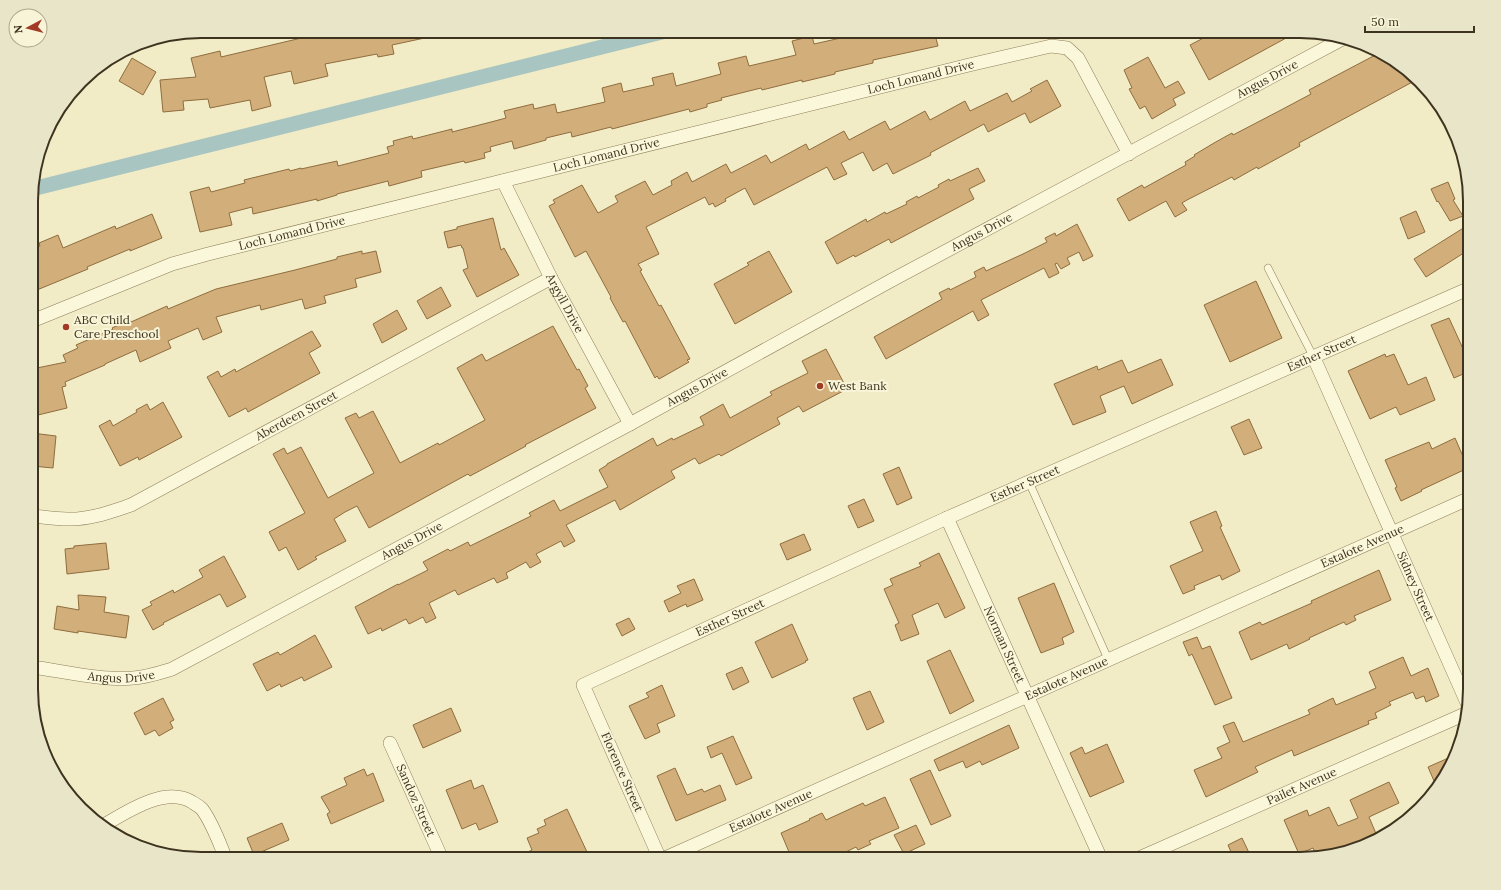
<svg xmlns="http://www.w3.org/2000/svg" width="1501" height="890" font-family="Lora,serif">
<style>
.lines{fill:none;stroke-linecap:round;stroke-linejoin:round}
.canal{stroke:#a8c5c1;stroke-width:15}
.building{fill:#d1ae7a;stroke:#8f6d3e}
.lane-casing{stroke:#8e7f5a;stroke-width:8}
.street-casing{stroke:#8e7f5a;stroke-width:14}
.lane{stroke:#fbf7db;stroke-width:7}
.street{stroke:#fbf7db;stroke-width:13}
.poi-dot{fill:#a13b26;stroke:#f8f4d7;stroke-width:1.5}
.labels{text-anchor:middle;stroke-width:4;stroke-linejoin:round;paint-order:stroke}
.street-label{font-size:12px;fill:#3e331f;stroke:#f8f4d7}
.poi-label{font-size:12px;fill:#3e331f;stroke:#f8f4d7;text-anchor:start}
.rim{fill:none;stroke:#3e331f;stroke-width:2}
</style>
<rect width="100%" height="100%" fill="#f1ecc6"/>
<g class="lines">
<path class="canal" d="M32 189 666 31"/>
</g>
<g class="building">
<path d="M331 31H433L434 36 392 45 394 54 378 57 377 54 325 64 328 76 294 84 291 71 264 77 271 106 252 111 250 100 210 108 208 99 183 101 184 110 163 112 160 80 196 77 191 58 220 51 221 57Z"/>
<path d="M844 31H866L867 34 882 31H934L938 46 873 60V63L835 72V74L802 82V80L762 90 761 88 721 98 722 100 707 104V107L690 112 689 109 612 129 611 127 572 137 571 132 546 138V140L514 149 512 141 490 147 491 151 484 153 485 158 465 163 464 161 421 171 422 177 389 186 388 181 337 194V195L317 201V199L253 214 252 207 229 213 232 225 200 232 190 192 209 187 211 192 245 183 244 180 289 169 290 171 301 168V169L337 161 338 166 389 153 387 147 394 145 393 141 412 136 413 139 452 129V132L491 122 506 118 504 111 533 104 534 109 555 104 557 113 605 102 602 88 621 83 623 92 654 85 652 78 673 73 676 86 721 74 718 63 746 56 749 66 796 55 792 41 812 36 814 44 845 37Z"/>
<path d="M1217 31H1299L1209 80 1190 45Z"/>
<path d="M1381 52 1385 54 1418 79 1299 143 1300 146 1258 169 1257 167 1234 180 1232 177 1187 200 1182 203 1187 210 1175 217 1166 201 1129 221 1117 199 1142 185 1144 188 1186 165 1185 162 1195 156 1194 155 1214 143 1232 133 1233 135 1281 110 1311 94 1309 90Z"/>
<path d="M1148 57 1165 88 1178 81 1185 93 1173 99 1176 105 1152 119 1145 106 1140 109 1129 89 1132 88 1124 70Z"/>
<path d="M132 58 156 72 143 95 119 81Z"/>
<path d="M1047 80 1061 106 1030 123 1025 113 988 132 984 124 930 153 931 155 893 174 887 163 873 171 863 152 841 163 847 174 834 180 827 167 754 205 745 188 725 199 726 201 715 207 713 203 709 205 705 197 646 227 659 254 638 264 642 270 640 271 659 306 661 305 690 359 687 360 689 362 659 379 657 376 655 378 625 321 623 322 610 298 611 297 586 251 575 257 549 206 555 203 553 200 582 185 598 213 618 202 615 196 645 181 653 195 672 185 671 181 687 172 692 182 726 164 731 173 766 155 771 163 806 144 809 150 844 131 849 140 885 121 890 130 925 111 930 120 965 101 970 111 1007 93 1012 102 1032 91 1030 89Z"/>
<path d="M978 168 985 181 969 189 974 199 891 243 889 239 855 257 854 255 837 264 825 242 866 219 867 222 885 212 886 214 907 204 906 202 917 196 918 198 939 187 938 185 949 179 950 181Z"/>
<path d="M1448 182 1455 199 1453 200 1463 216 1450 221 1438 201 1437 202 1431 189Z"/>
<path d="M1416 211 1425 232 1408 239 1400 218Z"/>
<path d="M152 214 162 238 130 251V249L87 267 88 269 32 292V249L40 246 39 243 58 235 63 248 115 226 116 229Z"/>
<path d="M493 218 501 250 504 248 519 275 477 297 463 270 468 268 463 248H462L461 245 448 248 444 232 457 229V227Z"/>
<path d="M1077 224 1093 256 1083 261 1079 252 1067 258 1070 264 1061 269 1057 263 1055 264 1059 273 1049 278 1044 268 981 300 989 315 978 321 973 311 886 359 874 337 942 299 939 293 949 288 950 290 976 277 974 272 984 267 986 271 1023 254 1047 242 1045 238 1055 233 1056 236Z"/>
<path d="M1465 227 1470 235V249L1426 277 1414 259Z"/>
<path d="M362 251V254L376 251 381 272 355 279 357 287 324 296 326 303 305 309 302 299 261 310 260 305 216 317 222 332 203 340 198 328 168 341 171 348 140 362 136 350 105 364V365L65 382 66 386 62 387 67 408 38 415 32 392V369L66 362 63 355 78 348 76 345 113 329 112 328 130 320 131 322 167 306 168 309 216 289 295 270 337 259V257Z"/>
<path d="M769 251 792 292 735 324 714 284 749 265 747 263Z"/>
<path d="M1256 281 1282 338 1230 362 1204 305Z"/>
<path d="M441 287 451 306 427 319 417 301Z"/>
<path d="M397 310 407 329 382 343 373 324Z"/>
<path d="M1449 318 1470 364V371L1454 378 1431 325Z"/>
<path d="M553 326 577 370 579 369 588 386 585 388 596 408 525 445 526 446 470 476 468 474 369 528 357 506 345 512 334 519 346 541 315 557 317 559 298 570 286 547 279 551 269 532 305 513 273 454 284 448 287 454 301 447 328 498 374 473 345 418 356 413 359 418 373 411 400 463 438 443 439 445 485 420 457 368 482 354 486 361Z"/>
<path d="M312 331 321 346 309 353 320 373 248 412 246 408 229 417 207 377 218 371 221 377 235 369 236 372Z"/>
<path d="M826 349 847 389 803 412 799 406 777 418 780 424 721 456 719 454 699 464 695 458 671 471 675 478 620 510 615 500 566 525 575 541 564 547 561 541 536 554 541 562 530 568 526 562 506 573 508 578 497 583 494 578 458 595 455 590 429 603 436 618 426 623 423 617 409 624 406 619 382 631 381 628 368 634 355 607 398 584V585L428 570 423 562 448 549 450 551 468 542 470 546 531 516 529 513 554 500 560 511 608 487 599 470 607 465V464L653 438 657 446 672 438 673 440 704 425 700 417 723 404 730 418 772 395 770 392 808 373 802 361Z"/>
<path d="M1385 354 1386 357 1394 354 1408 385 1426 377 1435 400 1400 415 1396 407 1370 419 1348 371Z"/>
<path d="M1161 359 1173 385 1132 404 1124 386 1100 396 1106 412 1073 425 1054 384 1097 366 1098 370 1122 360 1128 373Z"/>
<path d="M163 402 182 437 139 460 138 457 120 466 99 426 110 420 113 426 137 412 136 410 147 404 150 410Z"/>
<path d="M1249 419 1262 448 1244 455 1231 427Z"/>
<path d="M32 433 56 436 53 468 32 466Z"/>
<path d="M1455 438 1468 468 1421 490 1422 491 1401 501 1395 488 1397 487 1385 460 1429 442 1432 449Z"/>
<path d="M899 467 912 498 897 505 883 474Z"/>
<path d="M864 499 874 521 858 528 848 506Z"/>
<path d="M1216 511 1222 526 1220 527 1240 571 1222 580 1220 575 1194 586 1195 589 1183 594 1170 566 1203 551 1190 522Z"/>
<path d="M804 534 811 550 787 560 780 544Z"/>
<path d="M106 543 109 569 67 574 65 549 74 548V546Z"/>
<path d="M939 553 965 608 945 618 938 603 912 615 919 634 901 641 895 625 899 623 884 589 893 585 890 579 921 566 919 563Z"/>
<path d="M224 556 246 597 227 607 220 594 163 623 164 624 153 630 142 610 152 605 150 602 173 590 174 593 203 577 199 570Z"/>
<path d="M1379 570 1391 600 1354 616 1356 620 1346 625 1344 622 1309 638 1310 639 1289 649 1287 644 1251 660 1239 632 1260 622 1262 625 1312 603 1311 601Z"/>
<path d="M694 579 703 600 687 607 686 604 669 612 664 601 681 593 677 586Z"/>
<path d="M1054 583 1074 632 1062 638 1064 644 1041 653 1018 598Z"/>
<path d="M78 595 106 597 104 612 129 616 126 638 78 631V633L54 629 57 606 79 610Z"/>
<path d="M629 618 635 629 622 636 616 624Z"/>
<path d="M792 624 808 660 805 661 806 662 772 678 755 642Z"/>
<path d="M315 635 332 667 304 681 302 677 281 687 280 684 267 691 253 664 278 652 280 655Z"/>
<path d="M1197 637 1202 649 1210 646 1232 698 1215 705 1192 654 1189 656 1183 642Z"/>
<path d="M950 650 974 701 950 714 927 661Z"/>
<path d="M1403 657 1411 676 1428 668 1439 696 1426 702 1424 696 1416 699 1413 692 1389 702 1391 705 1375 713 1377 718 1368 721 1369 724 1294 756 1292 750 1255 767 1258 772 1206 797 1194 770 1222 758 1217 748 1230 742 1223 726 1234 722 1243 742 1310 714 1308 710 1333 698 1336 705 1376 688 1369 672Z"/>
<path d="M742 667 749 682 733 690 726 674Z"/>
<path d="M662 685 675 716 657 724 660 732 645 739 629 706 649 697 646 693Z"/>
<path d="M870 691 884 722 867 730 853 698Z"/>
<path d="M163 698 174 720 170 722 173 728 159 736 155 730 145 735 134 713Z"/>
<path d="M451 708 461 731 423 748 413 725Z"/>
<path d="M1009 725 1019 748 982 765 980 761 966 768 963 761 939 771 934 760Z"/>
<path d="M733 736 752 778 736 785 722 753 711 758 707 747Z"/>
<path d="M1107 744 1124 782 1090 797 1070 753 1082 747 1085 754Z"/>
<path d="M1453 756 1447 774 1437 788 1428 767Z"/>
<path d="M675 768 687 795 702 789 704 792 720 785 726 800 676 821 657 776Z"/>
<path d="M364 769 367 776 373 773 384 801 331 824 327 814 330 812 321 797 347 785 344 778Z"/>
<path d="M930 770 951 816 931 825 910 779Z"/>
<path d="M471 780 474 789 483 785 498 822 479 830 476 823 462 829 446 790Z"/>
<path d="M1389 782 1399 803 1369 817 1377 836 1357 845 1317 857 1313 848 1299 854 1284 820 1307 810 1309 816 1329 807 1338 826 1358 818 1350 800Z"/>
<path d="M885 797 899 828 869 841 871 844 858 850 856 847 832 859 831 856 824 859H792L781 833 810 820 809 819 822 813 826 820 863 803 865 806Z"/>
<path d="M567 809 587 852 572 859H512L532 850 527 838 539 833 537 829 546 825 544 820Z"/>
<path d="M282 823 289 840 254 855 247 838Z"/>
<path d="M916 825 925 844 904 854 894 835Z"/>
<path d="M1242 838 1252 859H1234L1228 845Z"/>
</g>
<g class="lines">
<g class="lane-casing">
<g id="lane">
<path d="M1268 268 1314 358"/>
<path d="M1029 482 1108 659"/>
</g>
</g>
<g class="street-casing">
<g id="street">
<path id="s1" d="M503 181 551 278 630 424"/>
<path id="s2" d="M32 321 172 264 208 254 969 65 1051 46 1067 48 1078 58 1129 154"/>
<path id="s3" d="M1314 358 1468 705"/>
<path id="s4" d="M32 516C44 517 55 519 67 519 89 520 110 512 131 505L551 278"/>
<path id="s5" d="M947 518 1101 859"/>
<path id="s6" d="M32 667C62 671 104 681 133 678 147 677 159 673 172 669L630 424 892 280 1346 37"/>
<path id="s7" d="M390 743 442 859"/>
<path d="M104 825C128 811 165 786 192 802 195 804 199 806 202 809 213 824 219 842 226 859"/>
<path id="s8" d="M660 859 583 685 947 518 1470 288"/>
<path id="s9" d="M663 859 1470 498"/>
<path id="s10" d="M1137 859 1465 714"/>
</g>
</g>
<use href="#lane" class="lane"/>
<use href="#street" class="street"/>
</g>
<g class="poi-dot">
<circle cx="66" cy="327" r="4"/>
<circle cx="820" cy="386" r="4"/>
</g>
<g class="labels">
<g class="street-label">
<text dy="4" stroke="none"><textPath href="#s2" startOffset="923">Loch Lomand Drive</textPath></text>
<text dy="4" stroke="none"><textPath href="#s6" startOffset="1386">Angus Drive</textPath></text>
<text dy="4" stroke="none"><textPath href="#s2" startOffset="599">Loch Lomand Drive</textPath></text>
<text dy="4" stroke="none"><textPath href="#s6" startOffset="1062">Angus Drive</textPath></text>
<text dy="4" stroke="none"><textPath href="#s2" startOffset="275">Loch Lomand Drive</textPath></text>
<text dy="4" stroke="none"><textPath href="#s1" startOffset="137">Argyll Drive</textPath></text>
<text dy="4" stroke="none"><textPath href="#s8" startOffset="1000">Esther Street</textPath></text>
<text dy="4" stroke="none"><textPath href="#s6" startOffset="738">Angus Drive</textPath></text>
<text dy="4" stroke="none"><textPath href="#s4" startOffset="289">Aberdeen Street</textPath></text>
<text dy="4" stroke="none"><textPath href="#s8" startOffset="676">Esther Street</textPath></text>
<text dy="4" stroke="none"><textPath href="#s6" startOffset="414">Angus Drive</textPath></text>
<text dy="4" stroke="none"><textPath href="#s9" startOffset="766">Estalote Avenue</textPath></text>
<text dy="4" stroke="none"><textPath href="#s3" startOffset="250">Sidney Street</textPath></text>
<text dy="4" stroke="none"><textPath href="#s8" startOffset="352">Esther Street</textPath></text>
<text dy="4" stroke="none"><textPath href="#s5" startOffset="139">Norman Street</textPath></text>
<text dy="4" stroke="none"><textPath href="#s6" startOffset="90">Angus Drive</textPath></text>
<text dy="4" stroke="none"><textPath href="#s9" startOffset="442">Estalote Avenue</textPath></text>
<text transform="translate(622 772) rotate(66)" y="4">Florence Street</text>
<text dy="4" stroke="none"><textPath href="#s10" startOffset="180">Pailet Avenue</textPath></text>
<text dy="4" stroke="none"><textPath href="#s7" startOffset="63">Sandoz Street</textPath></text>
<text dy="4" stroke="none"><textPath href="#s9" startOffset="118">Estalote Avenue</textPath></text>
</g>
<g class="poi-label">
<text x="74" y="324">ABC Child<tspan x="74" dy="14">Care Preschool</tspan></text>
<text x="828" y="390">West Bank</text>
</g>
</g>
<path d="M0 0H1501V890H0ZM201 38H1300A163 163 0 0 1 1463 201V689A163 163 0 0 1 1300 852H201A163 163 0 0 1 38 689V201A163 163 0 0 1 201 38Z" fill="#e9e5c8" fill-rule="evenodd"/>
<path class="rim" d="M201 38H1300A163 163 0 0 1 1463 201V689A163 163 0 0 1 1300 852H201A163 163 0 0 1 38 689V201A163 163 0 0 1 201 38Z"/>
<g transform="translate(28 28) rotate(263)"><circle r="19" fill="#f8f4d7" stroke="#aea78d"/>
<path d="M0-3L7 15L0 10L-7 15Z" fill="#a13b26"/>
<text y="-6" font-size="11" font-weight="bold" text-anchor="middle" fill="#3e331f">N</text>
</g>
<path d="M1365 26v6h109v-6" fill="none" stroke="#3e331f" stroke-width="2"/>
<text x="1371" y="26" font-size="12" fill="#3e331f" stroke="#f8f4d7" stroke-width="3" paint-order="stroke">50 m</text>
</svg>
